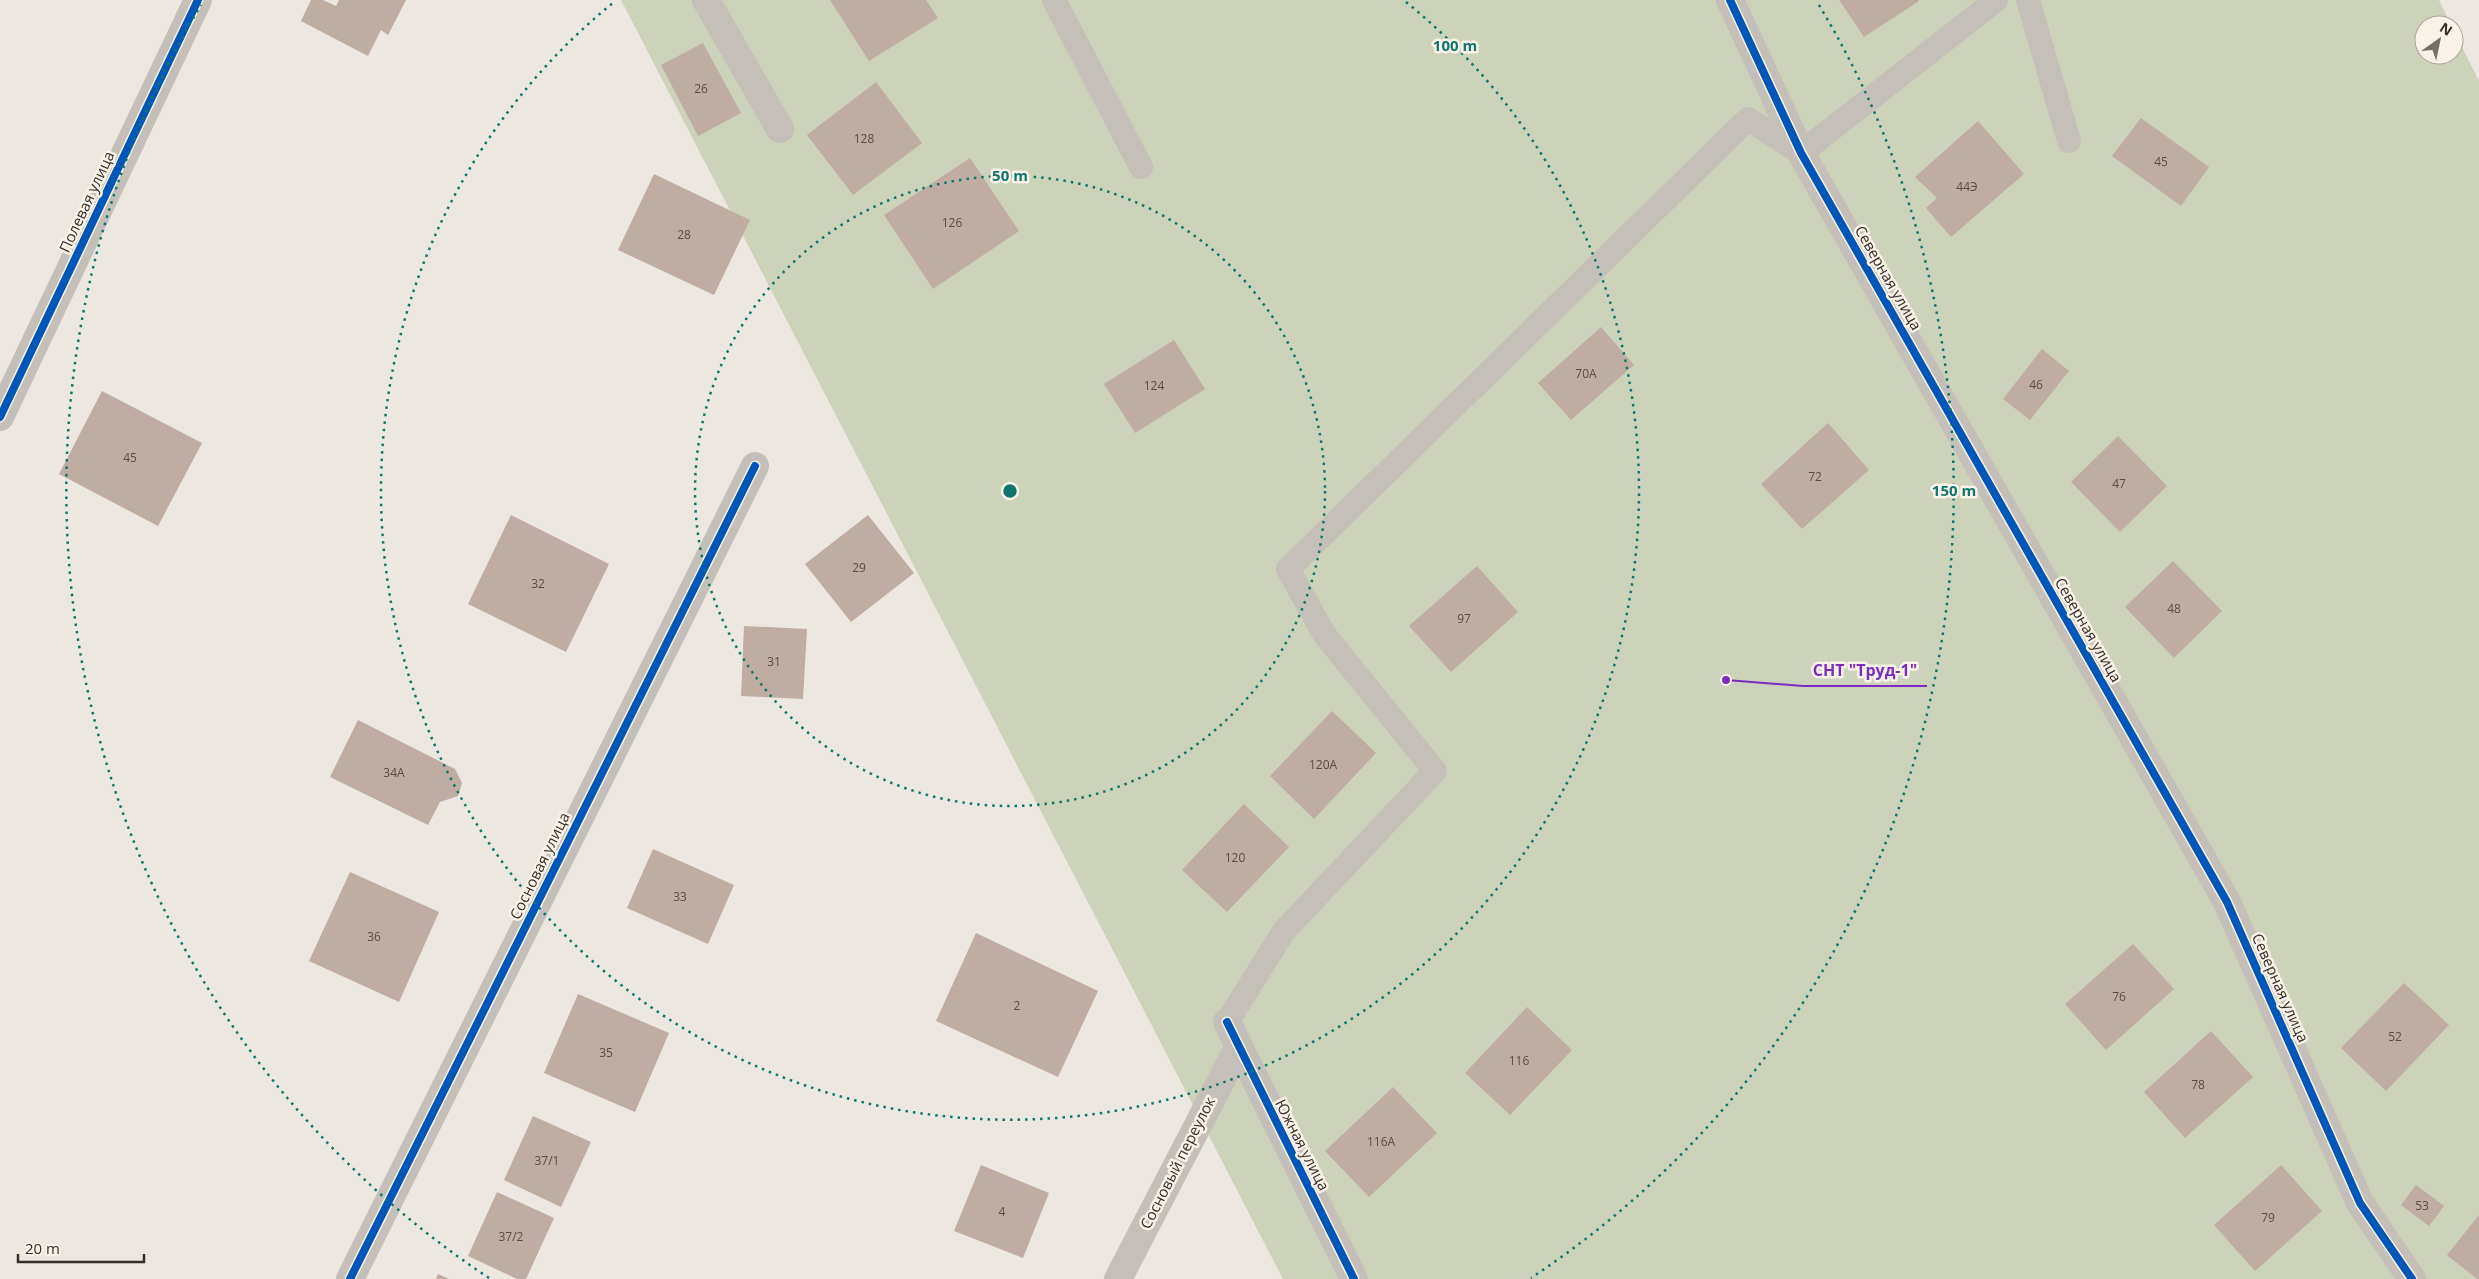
<svg xmlns="http://www.w3.org/2000/svg" width="2479" height="1279" font-family="'Open Sans',sans-serif">
<style>
.green{fill:#cdd2bb}
.building{fill:#bfaca2}
.lines{fill:none;stroke-linecap:round;stroke-linejoin:round}
.lane{stroke:#c5bfb9;stroke-width:24}
.street{stroke:#c5bfb9;stroke-width:28}
.cycleway-casing{stroke:#f9f2e8;stroke-width:11}
.cycleway{stroke:#0057b8;stroke-width:8}
.ring{fill:none;stroke:#0f766e;stroke-width:2.5;stroke-dasharray:2.5 5}
.labels{text-anchor:middle;stroke-width:5;stroke-linejoin:round;paint-order:stroke}
.number-label{font-size:12px;fill:#584d46}
.street-label{font-size:15px;fill:#362d28;stroke:#f9f2e8}
.centre{fill:#0f766e;stroke:#f9f2e8;stroke-width:2.5}
.ring-label{font-size:15px;text-anchor:middle;font-weight:bold;fill:#0f766e;stroke:#f9f2e8;stroke-width:5;stroke-linejoin:round;paint-order:stroke}
.leader{fill:none;stroke:#7b2cbf;stroke-width:2}
.callout-dot{fill:#7b2cbf;stroke:#f9f2e8;stroke-width:2}
.callout-label{font-size:16px;text-anchor:middle;font-weight:bold;fill:#7b2cbf;stroke:#f9f2e8;stroke-width:5;stroke-linejoin:round;paint-order:stroke}
</style>
<rect width="100%" height="100%" fill="#ece7e0"/>
<path class="green" d="M621 0H2439L2451 25H2424V55H2454V31L2479 81V1279H1283Z"/>
<g class="building">
<path d="M311 0H323L336 6 339 0H406L388 35 381 30 368 56 301 21Z"/>
<path d="M830 0H926L938 18 869 61Z"/>
<path d="M1839 0H1918L1919 1 1864 37Z"/>
<path d="M703 43 741 113 698 136 661 65Z"/>
<path d="M876 82 922 143 853 195 807 135Z"/>
<path d="M2141 118 2209 167 2181 206 2112 156Z"/>
<path d="M1978 121 2024 174 1951 237 1926 208 1937 198 1915 177Z"/>
<path d="M970 158 1019 231 933 289 884 215Z"/>
<path d="M654 174 750 220 714 295 618 250Z"/>
<path d="M1601 327 1634 365 1571 420 1538 383Z"/>
<path d="M1174 340 1205 389 1135 433 1104 384Z"/>
<path d="M2042 349 2069 371 2030 420 2003 399Z"/>
<path d="M102 391 202 443 158 526 59 474Z"/>
<path d="M1828 423 1869 470 1802 529 1761 484Z"/>
<path d="M2118 436 2167 486 2120 532 2071 482Z"/>
<path d="M511 515 609 564 566 652 468 604Z"/>
<path d="M868 515 914 573 851 622 805 564Z"/>
<path d="M2173 561 2222 611 2174 658 2125 607Z"/>
<path d="M1477 566 1518 612 1451 672 1409 626Z"/>
<path d="M744 626 807 629 803 699 741 696Z"/>
<path d="M1332 711 1376 753 1314 819 1270 776Z"/>
<path d="M358 720 455 769 462 783 458 796 440 802 428 825 330 777Z"/>
<path d="M1244 804 1289 847 1227 912 1182 870Z"/>
<path d="M653 849 734 885 708 944 627 908Z"/>
<path d="M350 872 439 912 399 1002 309 961Z"/>
<path d="M976 933 1098 991 1058 1077 936 1021Z"/>
<path d="M2133 944 2174 989 2106 1050 2065 1004Z"/>
<path d="M2404 983 2449 1025 2386 1091 2341 1048Z"/>
<path d="M578 994 669 1033 635 1112 544 1073Z"/>
<path d="M1527 1007 1572 1050 1510 1115 1465 1073Z"/>
<path d="M2211 1031 2253 1077 2185 1138 2144 1092Z"/>
<path d="M1393 1087 1437 1133 1369 1197 1325 1151Z"/>
<path d="M533 1116 591 1142 561 1207 504 1180Z"/>
<path d="M981 1165 1049 1193 1023 1258 954 1231Z"/>
<path d="M2281 1165 2322 1211 2255 1271 2214 1225Z"/>
<path d="M2416 1185 2444 1206 2429 1226 2401 1205Z"/>
<path d="M497 1192 554 1218 526 1279H517L468 1256Z"/>
<path d="M2479 1215V1279H2477L2447 1255Z"/>
<path d="M438 1274 449 1279H436Z"/>
</g>
<g class="lines">
<g class="lane">
<path d="M1054 0 1141 167"/>
<path d="M2028 0 2069 141"/>
<path d="M1227 1022 1284 931 1435 771 1324 634 1288 569 1748 119 1801 153 1996 0"/>
</g>
<g class="street">
<path d="M706 0 780 129"/>
<path d="M1730 0 1801 153 2227 902 2360 1203 2412 1279"/>
<path d="M0 417 198 0"/>
<path d="M1227 1022 1354 1279"/>
<path d="M350 1279 755 466"/>
<path d="M1118 1279 1238 1048"/>
</g>
<g class="cycleway-casing">
<g id="cycleway">
<path d="M1730 0 1801 153 2227 902 2360 1203 2412 1279"/>
<path d="M0 417 198 0"/>
<path d="M1227 1022 1354 1279"/>
<path d="M350 1279 755 466"/>
</g>
</g>
<use href="#cycleway" class="cycleway"/>
</g>
<g class="ring">
<circle cx="1010" cy="491" r="315"/>
<path d="M1406 2A629 629 0 1 1 614 2"/>
<path d="M489 1278A944 944 0 0 1 201 5M1819 5A944 944 0 0 1 1531 1278"/>
</g>
<g class="labels">
<g class="number-label">
<text x="701" y="93">26</text>
<text x="864" y="143">128</text>
<text x="2161" y="166">45</text>
<text x="1967" y="191">44Э</text>
<text x="952" y="227">126</text>
<text x="684" y="239">28</text>
<text x="1586" y="378">70А</text>
<text x="2036" y="389">46</text>
<text x="1154" y="390">124</text>
<text x="130" y="462">45</text>
<text x="1815" y="481">72</text>
<text x="2119" y="488">47</text>
<text x="859" y="572">29</text>
<text x="538" y="588">32</text>
<text x="2174" y="613">48</text>
<text x="1464" y="623">97</text>
<text x="774" y="666">31</text>
<text x="1323" y="769">120А</text>
<text x="394" y="777">34А</text>
<text x="1235" y="862">120</text>
<text x="680" y="901">33</text>
<text x="374" y="941">36</text>
<text x="2119" y="1001">76</text>
<text x="1017" y="1010">2</text>
<text x="2395" y="1041">52</text>
<text x="606" y="1057">35</text>
<text x="1519" y="1065">116</text>
<text x="2198" y="1089">78</text>
<text x="1381" y="1146">116А</text>
<text x="547" y="1165">37/1</text>
<text x="2422" y="1210">53</text>
<text x="1002" y="1216">4</text>
<text x="2268" y="1222">79</text>
<text x="511" y="1241">37/2</text>
</g>
<g class="street-label">
<text transform="translate(87 202) rotate(-65)" y="5">Полевая улица</text>
<text transform="translate(1888 278) rotate(60)" y="5">Северная улица</text>
<text transform="translate(2088 630) rotate(60)" y="5">Северная улица</text>
<text transform="translate(540 866) rotate(-64)" y="5">Сосновая улица</text>
<text transform="translate(2280 988) rotate(66)" y="5">Северная улица</text>
<text transform="translate(1302 1145) rotate(63)" y="5">Южная улица</text>
<text transform="translate(1178 1163) rotate(-63)" y="5">Сосновый переулок</text>
</g>
</g>
<circle cx="1010" cy="491" r="8" class="centre"/>
<g class="ring-label">
<text x="1455" y="51">100 m</text>
<text x="1010" y="181">50 m</text>
<text x="1954" y="496">150 m</text>
</g>
<path class="leader" d="M1726 680L1803 686H1927"/>
<circle class="callout-dot" cx="1726" cy="680" r="5"/>
<g class="callout-label">
<text x="1865" y="676">СНТ "Труд-1"</text>
</g>
<g transform="translate(2439 40) rotate(33)"><circle r="24" fill="#f9f2e8" stroke="#aba39b"/>
<path d="M0-4L9 19L0 12L-9 19Z" fill="#766e68"/>
<text y="-8" font-size="14" font-weight="bold" text-anchor="middle" fill="#362d28">N</text>
</g>
<path d="M18 1254v8h126v-8" fill="none" stroke="#362d28" stroke-width="2.5"/>
<text x="25" y="1254" font-size="15" fill="#362d28" stroke="#f9f2e8" stroke-width="4" paint-order="stroke">20 m</text>
</svg>
